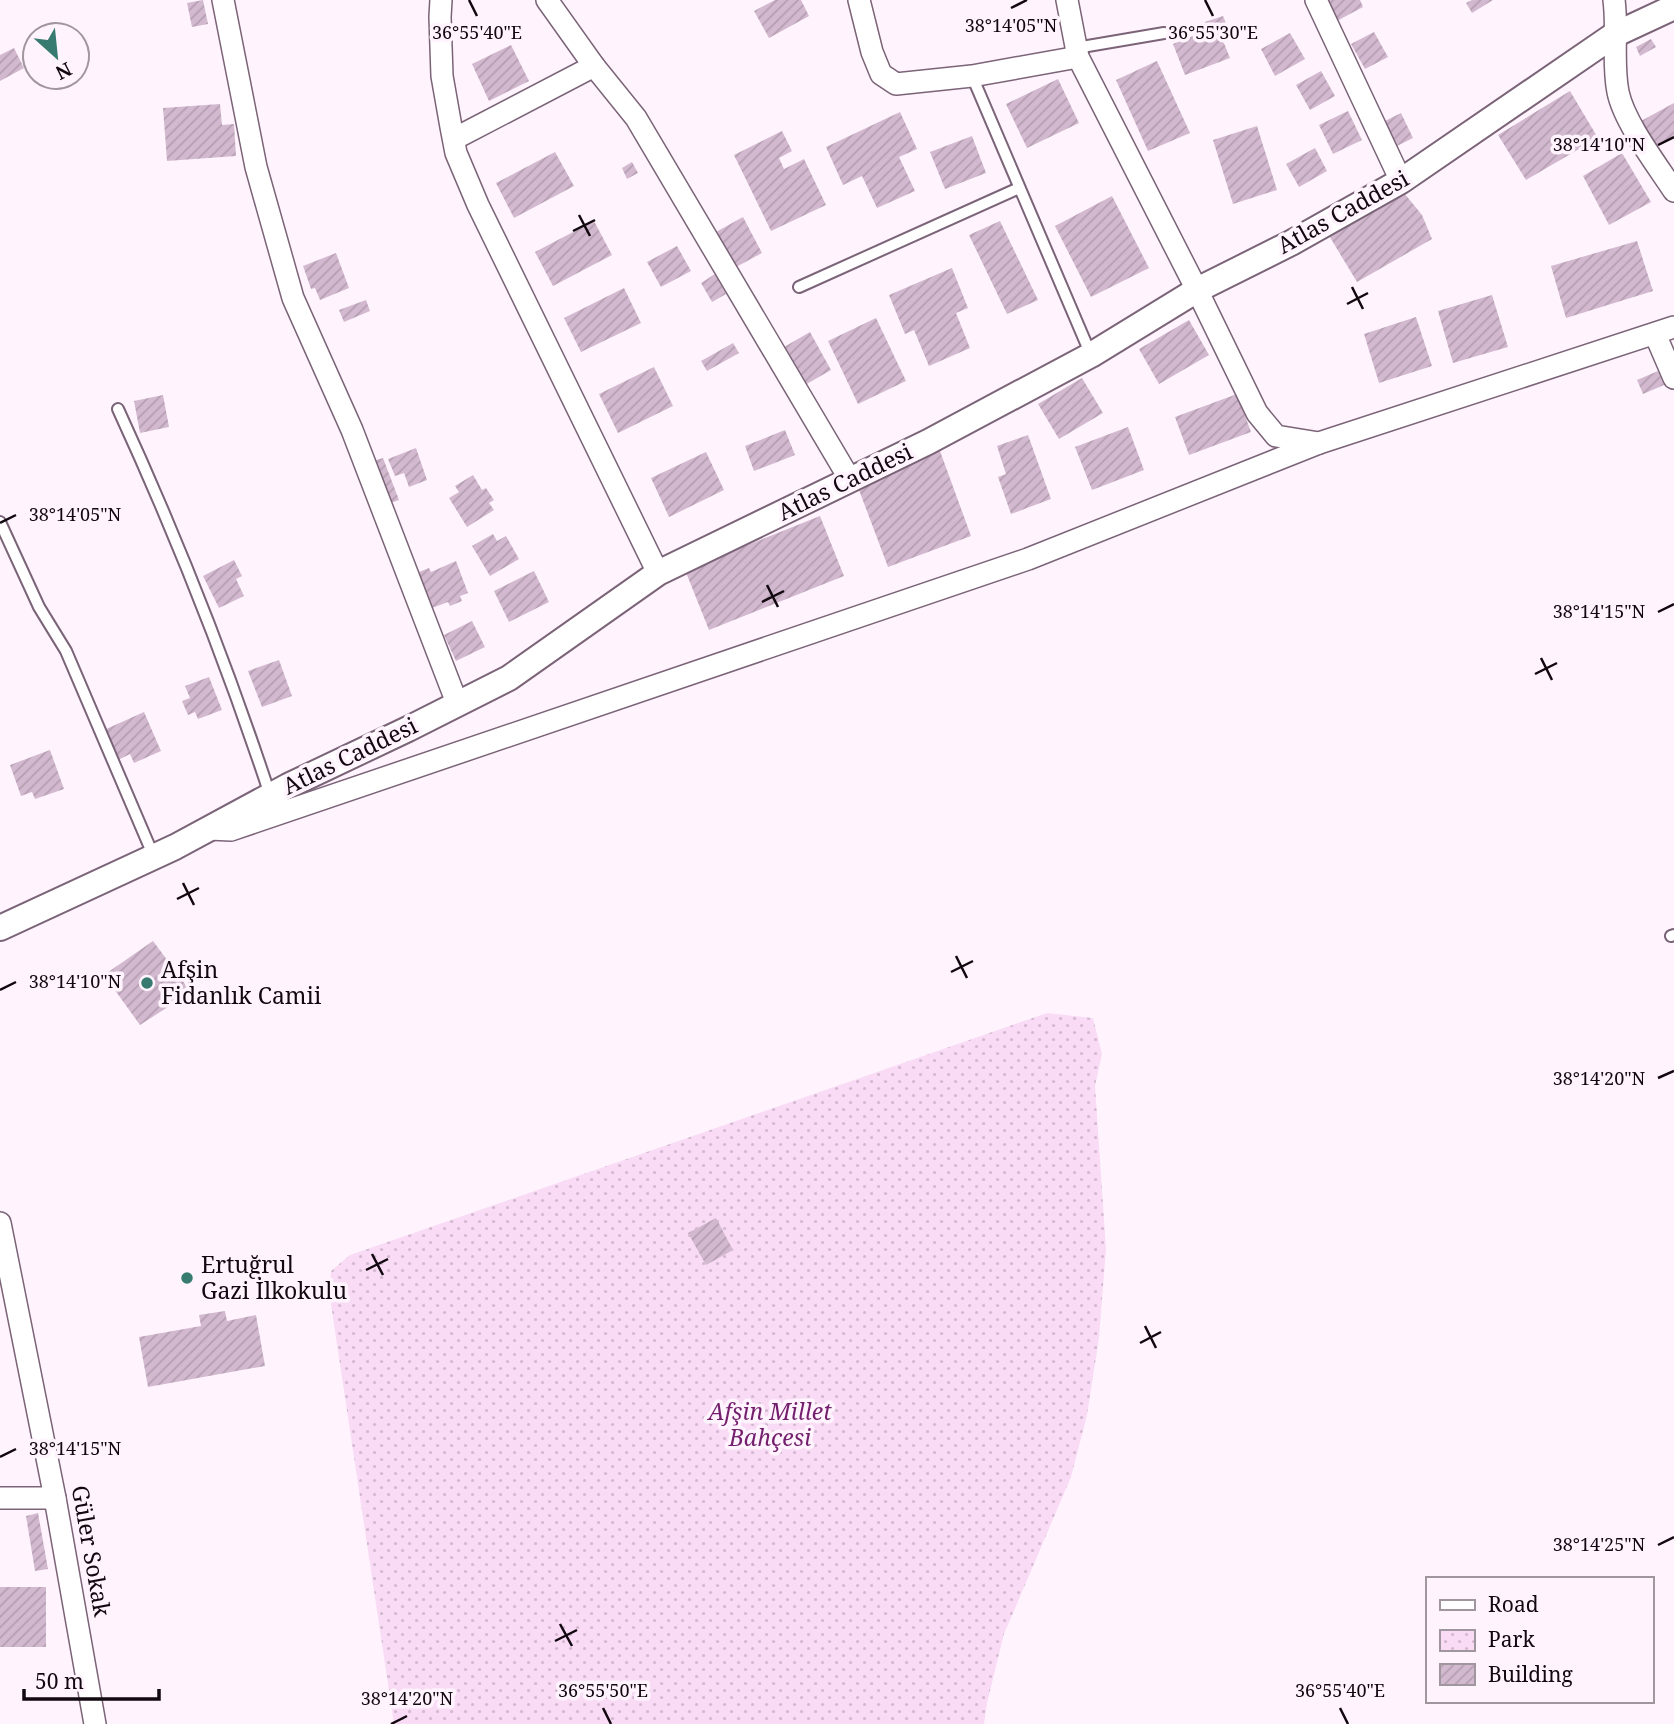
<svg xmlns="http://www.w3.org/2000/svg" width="1674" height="1724" font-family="'Noto Serif',serif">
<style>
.park{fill:url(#park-dots)}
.building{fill:url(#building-hatch)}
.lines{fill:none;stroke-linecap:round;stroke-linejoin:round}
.service-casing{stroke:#7b6378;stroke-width:14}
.minor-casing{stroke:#7b6378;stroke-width:24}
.tertiary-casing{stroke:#7b6378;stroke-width:28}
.service{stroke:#fff;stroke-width:10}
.minor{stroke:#fff;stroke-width:21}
.tertiary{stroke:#fff;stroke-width:24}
.ticks{fill:none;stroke:#110810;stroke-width:2.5}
.poi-dot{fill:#377b70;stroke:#fff4fd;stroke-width:2.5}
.labels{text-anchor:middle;stroke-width:7;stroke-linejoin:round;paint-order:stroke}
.street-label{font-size:23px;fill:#110810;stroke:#fff4fd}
.poi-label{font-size:23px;fill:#110810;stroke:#fff4fd;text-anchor:start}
.park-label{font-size:23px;font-style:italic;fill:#741f6e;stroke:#fff4fd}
.ticks-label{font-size:18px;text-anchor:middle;fill:#110810;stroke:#fff4fd;stroke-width:7;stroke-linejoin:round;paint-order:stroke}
</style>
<defs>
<pattern id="park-dots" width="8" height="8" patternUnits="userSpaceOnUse" patternTransform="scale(1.75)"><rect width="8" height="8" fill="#f9dbf5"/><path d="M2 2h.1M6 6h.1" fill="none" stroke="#d4bad1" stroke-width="1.8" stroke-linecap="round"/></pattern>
<pattern id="building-hatch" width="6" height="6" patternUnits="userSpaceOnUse" patternTransform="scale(1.75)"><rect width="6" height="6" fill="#d3b9cf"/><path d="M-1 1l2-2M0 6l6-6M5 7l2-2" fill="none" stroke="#b49eb1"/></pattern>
</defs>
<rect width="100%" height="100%" fill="#fff4fd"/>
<path class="park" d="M1047 1013 1093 1018 1102 1054 1095 1086 1106 1249 1099 1338 1087 1415 1071 1477 1004 1634 987 1703 984 1724H394L329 1291 331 1271 350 1255Z"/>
<g class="building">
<path d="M203 0 208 24 192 27 187 3Z"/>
<path d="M775 0H801L809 16 769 38 754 11Z"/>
<path d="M1321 0H1360L1363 7 1333 23Z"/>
<path d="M1472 0H1493L1472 13 1466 3Z"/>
<path d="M1223 16 1228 28 1219 31 1230 58 1185 75 1173 44 1208 30 1205 22Z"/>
<path d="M1374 32 1388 57 1365 69 1351 44Z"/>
<path d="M1290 33 1305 59 1275 76 1261 49Z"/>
<path d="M1651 39 1656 47 1640 56 1636 47Z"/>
<path d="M511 45 529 81 489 101 472 64Z"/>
<path d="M14 48 24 68 0 81V55Z"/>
<path d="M1157 61 1190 133 1148 151 1116 80Z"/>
<path d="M1321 71 1335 96 1310 110 1296 85Z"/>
<path d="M1058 79 1079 123 1027 148 1006 104Z"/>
<path d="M1570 91 1598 138 1526 180 1498 135Z"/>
<path d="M1674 103V138L1655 148 1641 121Z"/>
<path d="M220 104 222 125 234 124 236 156 167 161 163 108Z"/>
<path d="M1348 111 1362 140 1333 154 1319 125Z"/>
<path d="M900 112 917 149 899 157 915 191 877 208 862 176 843 185 826 147Z"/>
<path d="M1401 113 1413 138 1389 150 1377 125Z"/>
<path d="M1257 126 1277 190 1233 204 1213 140Z"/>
<path d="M782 131 792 151 779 158 784 169 804 159 826 205 771 231 734 155Z"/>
<path d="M972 136 986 173 945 189 930 152Z"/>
<path d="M1315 148 1327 171 1299 187 1286 164Z"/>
<path d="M555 152 574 186 514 218 496 183Z"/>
<path d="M1622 153 1651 202 1609 225 1583 176Z"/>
<path d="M632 162 638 173 627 179 622 168Z"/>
<path d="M1400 188 1422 215 1432 239 1357 282 1325 229Z"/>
<path d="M1112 196 1149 268 1091 297 1055 226Z"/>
<path d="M743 217 762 253 736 267 716 232Z"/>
<path d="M594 221 612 255 553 286 535 252Z"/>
<path d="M1000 221 1038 300 1007 314 969 235Z"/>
<path d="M1637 241 1653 291 1566 318 1551 266Z"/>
<path d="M677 246 691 271 661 287 647 262Z"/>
<path d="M336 253 349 288 320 300 315 288 311 289 303 266Z"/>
<path d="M952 268 968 308 956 313 970 348 929 366 914 330 905 334 889 295Z"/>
<path d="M715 274 726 294 712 302 701 283Z"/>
<path d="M624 288 641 323 581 352 564 318Z"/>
<path d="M1492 295 1508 347 1453 363 1438 311Z"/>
<path d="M366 300 370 311 344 322 339 310Z"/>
<path d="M1416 317 1432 366 1379 383 1364 334Z"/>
<path d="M876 318 906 381 858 404 828 341Z"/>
<path d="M1189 320 1209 355 1159 384 1139 349Z"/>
<path d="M810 332 831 370 805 385 784 347Z"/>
<path d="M733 343 739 353 707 371 701 361Z"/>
<path d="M654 367 673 406 618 433 599 394Z"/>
<path d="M1658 371 1664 385 1643 394 1637 380Z"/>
<path d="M1082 378 1103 413 1059 439 1038 404Z"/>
<path d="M1237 394 1251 432 1189 455 1175 417Z"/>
<path d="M163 395 169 427 140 433 134 401Z"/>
<path d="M1128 427 1144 470 1092 490 1075 447Z"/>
<path d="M785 430 795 455 754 471 745 446Z"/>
<path d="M1028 435 1051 499 1011 514 998 477 1006 474 997 446Z"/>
<path d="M416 448 427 480 409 487 404 473 395 476 388 459Z"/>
<path d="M940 451 971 536 888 567 856 482Z"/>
<path d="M706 452 724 490 669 517 651 478Z"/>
<path d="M383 458 399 500 388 504 373 461Z"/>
<path d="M473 475 482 490 486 488 494 500 489 503 494 510 467 527 449 498 459 492 455 486Z"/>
<path d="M820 516 844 576 709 630 685 570Z"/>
<path d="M493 534 497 541 506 536 519 559 490 576 472 546Z"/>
<path d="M234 560 242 576 236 579 244 596 219 608 203 576Z"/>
<path d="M456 561 468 593 460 596 462 601 450 606 448 602 432 608 419 572 429 568 431 572Z"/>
<path d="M534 571 549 602 509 622 494 591Z"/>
<path d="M472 621 485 647 456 661 444 635Z"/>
<path d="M279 660 292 696 262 707 248 671Z"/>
<path d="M209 677 222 710 198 719 195 712 188 715 182 701 190 698 185 686Z"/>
<path d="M144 712 161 751 134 763 130 754 118 760 104 730Z"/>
<path d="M50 750 64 789 35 799 32 792 21 796 10 765Z"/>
<path d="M153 941 191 992 140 1025 104 975Z"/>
<path d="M716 1218 733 1250 706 1265 688 1233Z"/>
<path d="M225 1311 227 1321 256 1315 265 1366 148 1387 139 1337 201 1326 199 1315Z"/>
<path d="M38 1513 48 1569 35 1571 26 1516Z"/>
<rect x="0" y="1587" width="46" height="60"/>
</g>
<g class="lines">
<g class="service-casing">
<g id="service">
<path d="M1076 48 1164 33"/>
<path d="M972 76 1091 355"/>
<path d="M799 287 1019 188"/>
<path d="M118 409C176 535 227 664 270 795"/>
<path d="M0 522 39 607 66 651 154 857"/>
<path d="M1671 936 1674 935"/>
</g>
</g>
<g class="minor-casing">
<g id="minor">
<path d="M223 0 256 167 293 298 352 430 457 703"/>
<path d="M441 0 440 17 442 76 451 127 456 153 478 205 658 573"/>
<path d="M547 0 594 66 636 118 849 478"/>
<path d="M859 0 872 52 881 74 896 84 972 76 1078 57"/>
<path d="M1067 0 1078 57 1197 290 1257 413 1276 436 1319 443 1674 327"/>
<path d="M1316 0 1401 181"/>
<path d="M1614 0C1618 30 1612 62 1618 92 1624 122 1657 165 1674 191"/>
<path d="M454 139 594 66"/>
<path d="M1655 334 1674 378"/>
<path d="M209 829 231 830 1028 559 1319 443"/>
<path d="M0 1223 55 1498 95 1724"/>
<path d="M0 1498H55"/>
</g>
</g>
<g class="tertiary-casing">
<path id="tertiary" d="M0 928 175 847 288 786 408 729 509 678 658 573 928 442 1091 355 1197 290 1291 243 1401 181 1614 35 1674 7"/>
</g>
<use href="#service" class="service"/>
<use href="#minor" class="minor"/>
<use href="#tertiary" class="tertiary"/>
</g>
<path class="ticks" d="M469 0 477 16M1205 0 1213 16M1011 8 1027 0M1658 145 1674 137M579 215 590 236M573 231 595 220M1352 287 1363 309M1347 304 1368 293M0 523 16 515M767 585 778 607M762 602 784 591M1658 612 1674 604M1541 658 1552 680M1535 674 1557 663M183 883 194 905M177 899 199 888M956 956 967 978M951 972 973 961M0 990 16 982M1658 1078 1674 1071M372 1254 383 1275M366 1270 388 1259M1145 1326 1156 1348M1140 1343 1161 1332M0 1457 16 1449M1658 1545 1674 1537M560 1624 572 1646M555 1641 577 1630M603 1708 611 1724M1340 1708 1348 1724M391 1724 407 1716"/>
<g class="poi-dot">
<circle cx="147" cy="983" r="7"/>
<circle cx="187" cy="1278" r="7"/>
</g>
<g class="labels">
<g class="street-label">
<text transform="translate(1343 212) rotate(-29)" y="8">Atlas Caddesi</text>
<text transform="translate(845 482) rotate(-26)" y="8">Atlas Caddesi</text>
<text transform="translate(350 756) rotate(-26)" y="8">Atlas Caddesi</text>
<text transform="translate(91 1551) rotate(80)" y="8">Güler Sokak</text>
</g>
<g class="poi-label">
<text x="161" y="978">Afşin<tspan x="161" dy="26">Fidanlık Camii</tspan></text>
<text x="201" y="1273">Ertuğrul<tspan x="201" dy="26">Gazi İlkokulu</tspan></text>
</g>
<g class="park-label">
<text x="770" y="1420">Afşin Millet<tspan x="770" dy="26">Bahçesi</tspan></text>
</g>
</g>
<g class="ticks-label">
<text x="1011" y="32">38°14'05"N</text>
<text x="477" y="39">36°55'40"E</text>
<text x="1213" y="39">36°55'30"E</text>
<text x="1599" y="151">38°14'10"N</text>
<text x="75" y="521">38°14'05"N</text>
<text x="1599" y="618">38°14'15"N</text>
<text x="75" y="988">38°14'10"N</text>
<text x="1599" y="1085">38°14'20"N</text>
<text x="75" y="1455">38°14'15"N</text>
<text x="1599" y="1551">38°14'25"N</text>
<text x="603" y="1697">36°55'50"E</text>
<text x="1340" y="1697">36°55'40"E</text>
<text x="407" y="1705">38°14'20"N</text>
</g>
<rect x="1426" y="1577" width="228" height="126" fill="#fff4fd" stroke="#a0969e" stroke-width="2"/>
<rect x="1440" y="1600" width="35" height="10" fill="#ffffff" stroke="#a0969e" stroke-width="2"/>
<text x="1488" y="1612" font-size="21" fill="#110810">Road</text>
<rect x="1440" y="1630" width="35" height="21" fill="url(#park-dots)" stroke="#a0969e" stroke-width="2"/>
<text x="1488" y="1647" font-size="21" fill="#110810">Park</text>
<rect x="1440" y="1664" width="35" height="21" fill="url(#building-hatch)" stroke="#a0969e" stroke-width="2"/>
<text x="1488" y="1682" font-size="21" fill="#110810">Building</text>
<g transform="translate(56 56) rotate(153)"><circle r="33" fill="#fff4fd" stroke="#a0969e" stroke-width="2"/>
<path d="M0-5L12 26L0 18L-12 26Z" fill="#377b70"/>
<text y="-10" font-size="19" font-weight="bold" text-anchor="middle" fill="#110810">N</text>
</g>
<path d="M24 1689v10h135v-10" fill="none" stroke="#110810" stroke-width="3.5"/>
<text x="35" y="1689" font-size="21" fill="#110810" stroke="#fff4fd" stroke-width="5" paint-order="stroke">50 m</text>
</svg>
